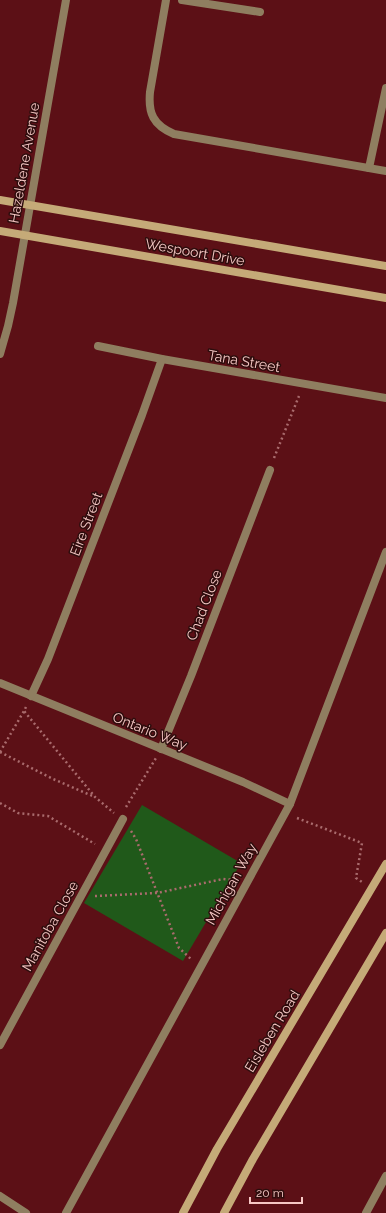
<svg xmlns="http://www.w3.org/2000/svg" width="386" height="1213" font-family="Raleway,sans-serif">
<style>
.green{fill:#20591a}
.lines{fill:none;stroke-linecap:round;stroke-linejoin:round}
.path{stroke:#a96b6d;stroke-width:2.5;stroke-dasharray:2 3;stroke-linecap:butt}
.lane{stroke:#8f7e60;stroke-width:8}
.street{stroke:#8f7e60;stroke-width:8}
.secondary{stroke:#c5aa78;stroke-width:8}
.labels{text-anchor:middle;stroke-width:3;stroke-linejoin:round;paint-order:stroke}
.street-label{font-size:14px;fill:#f7c8c5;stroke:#2d0d0d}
</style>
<rect width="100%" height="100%" fill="#5c1016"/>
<path class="green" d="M142 805 241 863 183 961 84 903Z"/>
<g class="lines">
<g class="path">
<path d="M274 458 299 396"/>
<path d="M26 707 24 711 95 797 114 813"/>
<path d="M0 752 53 779 95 797"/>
<path d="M0 752 24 711"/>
<path d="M0 803 18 813 48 816 95 844"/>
<path d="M126 807 156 758"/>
<path d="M297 818 362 843 356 878 362 882"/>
<path d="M131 831 136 839 179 948 191 959"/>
<path d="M95 896 157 893 223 879 235 880"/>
</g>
<path class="lane" d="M182 0 260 12"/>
<g class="street">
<path d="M166 0 150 92C148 113 153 125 174 134L386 171"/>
<path d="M369 168 386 88"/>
<path d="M98 346 162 359 386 398"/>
<path d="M0 354 8 326 13 303 66 0"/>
<path d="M0 683 243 782 290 804"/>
<path d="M31 696 48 659 142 415 162 359"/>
<path d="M161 749 191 676 270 470"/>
<path d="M0 1045 123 819"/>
<path d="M0 1196 26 1213"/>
<path d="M66 1213 290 804 386 552"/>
<path d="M366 1213 386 1176"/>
</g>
<g class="secondary">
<path d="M0 200 386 266"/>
<path d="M0 231 386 298"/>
<path d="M183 1213 217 1149 386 864"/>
<path d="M224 1213 253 1159 386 933"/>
</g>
</g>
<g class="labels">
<g class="street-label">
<text transform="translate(24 163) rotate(-80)" y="5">Hazeldene Avenue</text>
<text transform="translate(195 252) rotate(10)" y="5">Wespoort Drive</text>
<text transform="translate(244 361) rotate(10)" y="5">Tana Street</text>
<text transform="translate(86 524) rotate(-69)" y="5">Eire Street</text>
<text transform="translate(204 605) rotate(-69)" y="5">Chad Close</text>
<text transform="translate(150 731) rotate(22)" y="5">Ontario Way</text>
<text transform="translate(231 884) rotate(-61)" y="5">Michigan Way</text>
<text transform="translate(50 926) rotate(-61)" y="5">Manitoba Close</text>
<text transform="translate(272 1031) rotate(-59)" y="5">Eisleben Road</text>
</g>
</g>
<path d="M250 1197v6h52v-6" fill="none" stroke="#f7c8c5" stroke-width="2"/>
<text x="256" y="1197" font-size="12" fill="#f7c8c5" stroke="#2d0d0d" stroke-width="3" paint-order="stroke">20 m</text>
</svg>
